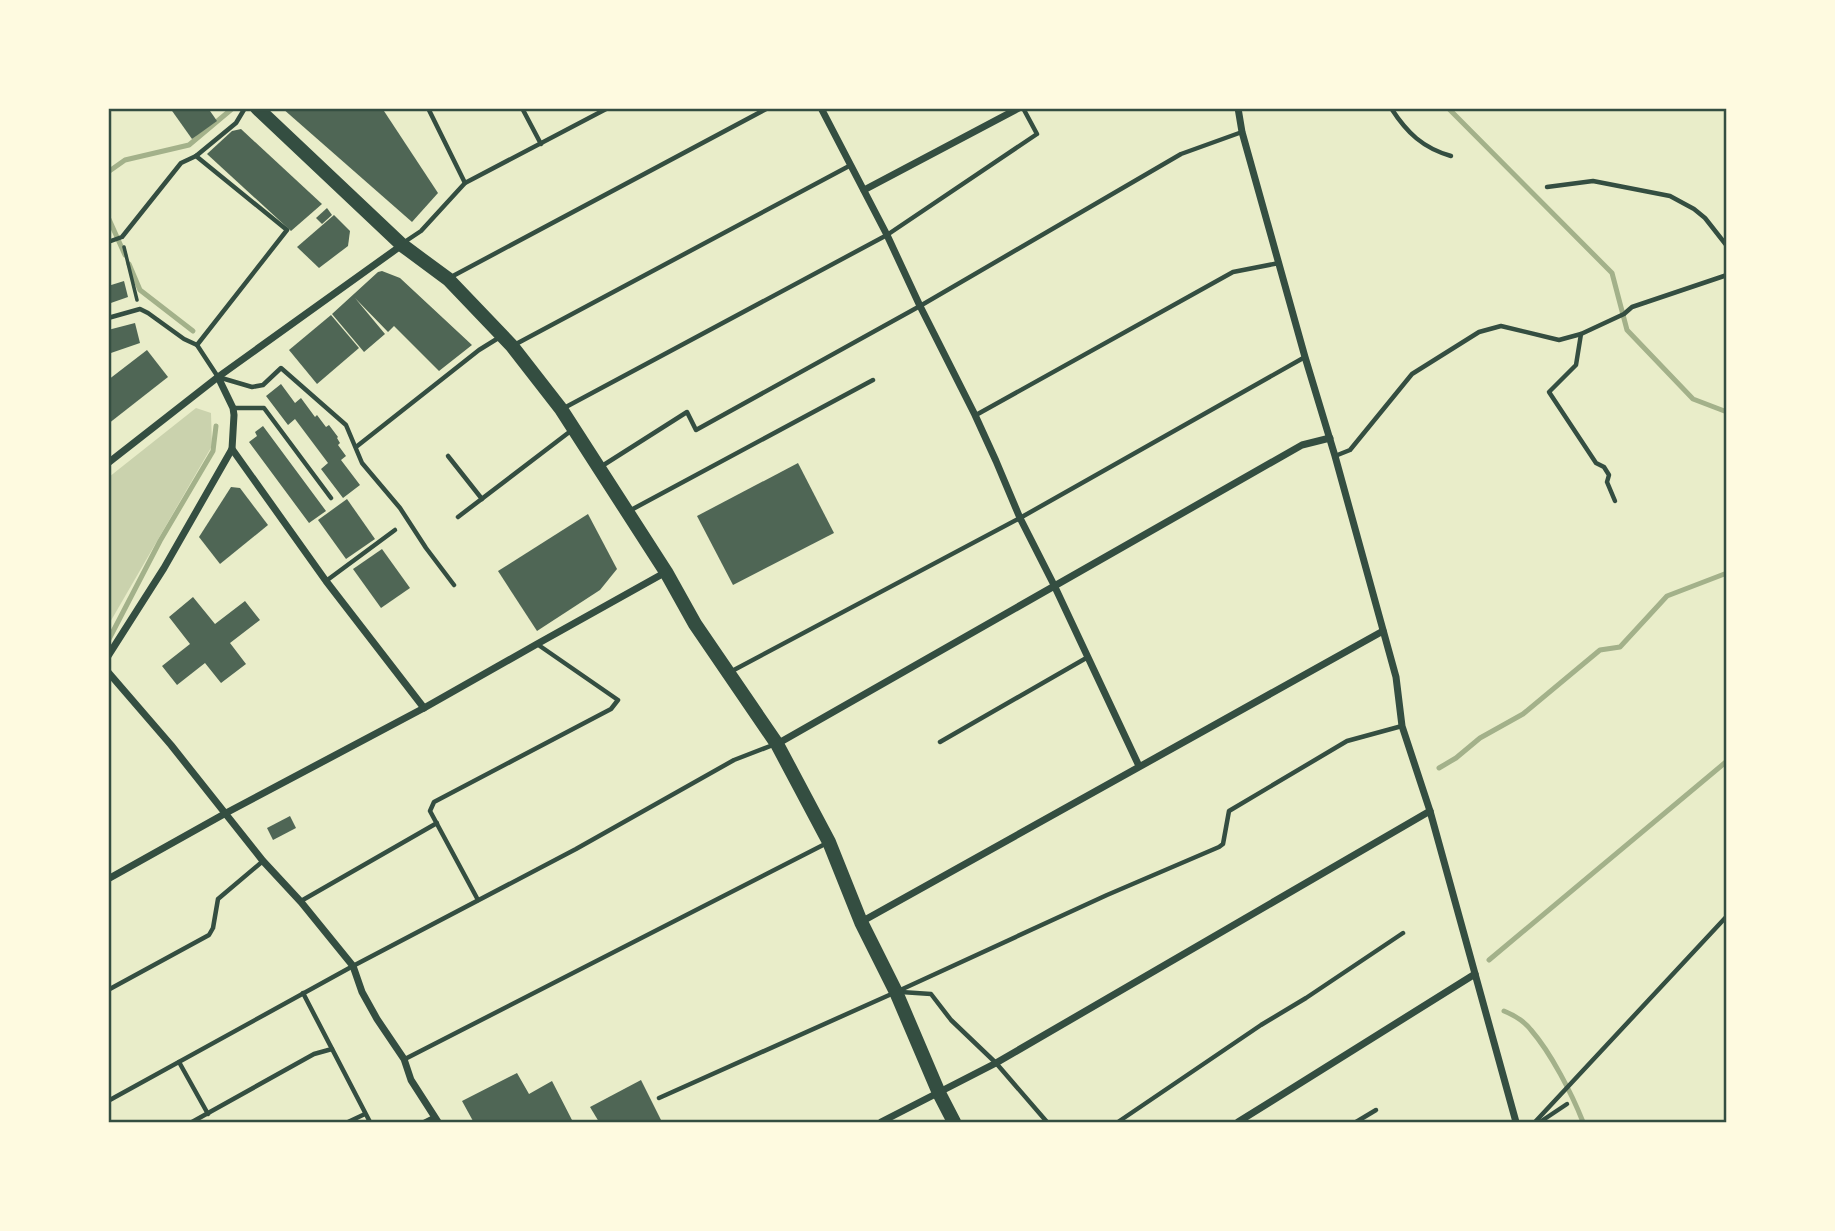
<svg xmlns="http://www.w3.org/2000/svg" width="1835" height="1231" font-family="Commissioner,sans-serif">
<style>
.green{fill:#cad2ad}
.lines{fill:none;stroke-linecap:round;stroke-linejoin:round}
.stream{stroke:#a3b18a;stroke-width:5}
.building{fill:#4f6655}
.path{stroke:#344e41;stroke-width:3.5}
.service{stroke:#344e41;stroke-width:4.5}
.minor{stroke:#344e41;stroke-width:7}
.secondary{stroke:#344e41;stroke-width:14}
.neatline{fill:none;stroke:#344e41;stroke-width:2.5}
</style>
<rect width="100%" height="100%" fill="#e9edc9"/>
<path class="green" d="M196 408 211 413 212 446 109 624V477Z"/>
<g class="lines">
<g class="stream">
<path d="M1448 108 1612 273 1627 330 1693 399 1727 412"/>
<path d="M108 172 125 160 189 145 233 108"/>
<path d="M108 217 125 255"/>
<path d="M129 264 140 290 193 331"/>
<path d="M108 641 160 541 213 451 216 426"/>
<path d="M1439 768 1456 758 1480 738 1523 714 1600 650 1620 647 1667 596 1727 573"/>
<path d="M1489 960 1727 761"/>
<path d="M1504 1011C1514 1015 1524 1021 1531 1030 1551 1053 1572 1094 1583 1122"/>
</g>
</g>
<g class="building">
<path d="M170 108H208L217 121 192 139Z"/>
<path d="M282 108H382L438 193 412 222Z"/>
<path d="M241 129 322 204 291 231 207 154 232 131Z"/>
<path d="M327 208 332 215 322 224 316 218Z"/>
<path d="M334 215 350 231 348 246 319 268 297 247Z"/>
<path d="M382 271 400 278 472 345 439 371 394 326 388 332 355 298 385 334 364 352 332 314 378 272Z"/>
<path d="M124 281 128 297 108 304V286Z"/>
<path d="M331 315 359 348 317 384 289 350Z"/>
<path d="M135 323 140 343 108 354V330Z"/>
<path d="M147 350 168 377 108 424V380Z"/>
<path d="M281 384 295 403 301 398 315 417 317 415 326 427 329 425 338 437 337 438 340 443 338 445 346 456 341 460 360 485 343 498 321 469 328 463 295 419 288 425 266 396Z"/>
<path d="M263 426 326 511 309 523 249 442 257 436 255 432Z"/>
<path d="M798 463 834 533 733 585 697 516Z"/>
<path d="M231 487 240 488 268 525 220 564 199 537Z"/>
<path d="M347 499 375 539 346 559 318 520Z"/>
<path d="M588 514 617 569 600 590 537 631 498 571Z"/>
<path d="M382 549 410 588 381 608 353 569Z"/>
<path d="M193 597 215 624 245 601 260 620 230 643 246 664 221 683 205 663 177 685 162 666 190 644 169 617Z"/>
<path d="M290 816 296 828 273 840 267 828Z"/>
<path d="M517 1073 529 1094 552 1081 573 1122H471L473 1121 462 1101Z"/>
<path d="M641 1080 662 1122H599L590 1107Z"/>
</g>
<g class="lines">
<path class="path" d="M124 247 137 300"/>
<g class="service">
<path d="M428 108 465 183"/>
<path d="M522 108 541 144"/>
<path d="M1391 108C1407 133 1423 148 1451 156"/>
<path d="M196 156 287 230 197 345"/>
<path d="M1547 187 1593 181 1670 196 1694 209 1705 218 1727 246"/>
<path d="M108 242 122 237 181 163 196 156 236 123 245 108"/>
<path d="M403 243 421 231 465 183 608 108"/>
<path d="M451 277 768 108"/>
<path d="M108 318 140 309 148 313 184 339 197 345 218 377 252 387 263 385 281 368 346 425 362 463 400 508 426 548 454 585"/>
<path d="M1581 334 1576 365 1549 392 1596 463 1604 467 1609 475 1607 482 1615 501"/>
<path d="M516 344 851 165"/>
<path d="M234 408H264L331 498"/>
<path d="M564 408 887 235 1037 134 1023 108"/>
<path d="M976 415 1233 272 1279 263"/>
<path d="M356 447 479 350 500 337"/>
<path d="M448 456 482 499"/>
<path d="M1335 456 1350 450 1412 374 1479 332 1501 326 1559 340 1581 334 1624 314 1632 307 1727 275"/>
<path d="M602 466 687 412 696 430 920 306 1181 154 1242 132"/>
<path d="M631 510 873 380"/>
<path d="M458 517 572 430"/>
<path d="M326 581 395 530"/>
<path d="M732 671 1020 518 1305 357"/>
<path d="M940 742 1088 657"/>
<path d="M478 900 430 811 434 802 611 709 618 700 537 644"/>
<path d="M301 901 437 823"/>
<path d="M108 990 209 935 213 928 218 899 263 861"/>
<path d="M901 992 931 994 951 1020 996 1063 1047 1122"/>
<path d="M303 993 370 1122"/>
<path d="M405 1059 827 843"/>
<path d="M179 1062 208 1114"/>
<path d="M659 1098 896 992 1107 895 1219 847 1223 844 1229 811 1347 741 1402 726"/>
<path d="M108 1101 353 966 576 849 734 760 773 745"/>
<path d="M192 1122 314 1054 332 1049"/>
<path d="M348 1122 365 1114"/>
<path d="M424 1122 434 1117"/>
<path d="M1118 1122 1261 1025 1306 998 1403 933"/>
<path d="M1356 1122 1376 1110"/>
<path d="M1535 1122 1727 916"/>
<path d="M1540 1122 1567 1104"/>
</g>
<g class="minor">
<path d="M821 108 887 235 920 306 975 415 996 461 1020 518 1054 585 1139 766"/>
<path d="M1238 108 1242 132 1305 357 1335 456 1396 677 1402 726 1430 811 1516 1122"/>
<path d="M864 190 1019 108"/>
<path d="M232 449 326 581 424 708"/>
<path d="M108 463 218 377 402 245"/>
<path d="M108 656 164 568 232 449 234 415 233 408 218 377"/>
<path d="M108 672 171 745 263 861 301 902 353 966 362 992 377 1019 404 1059 411 1080 438 1122"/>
<path d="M777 744 1302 445 1330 438"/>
<path d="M108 879 226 813 424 708 537 644 666 572"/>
<path d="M861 922 1383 631"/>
<path d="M881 1122 996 1063 1430 811"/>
<path d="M1238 1122 1475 974"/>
</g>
<path class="secondary" d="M257 108 402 245 448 279 512 346 561 409 666 572 695 624 777 744 829 842 861 922 896 992 939 1093 954 1122"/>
</g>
<rect width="1835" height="1231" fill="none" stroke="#fefae0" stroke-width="220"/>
<rect x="110" y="110" width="1615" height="1011" class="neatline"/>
</svg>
